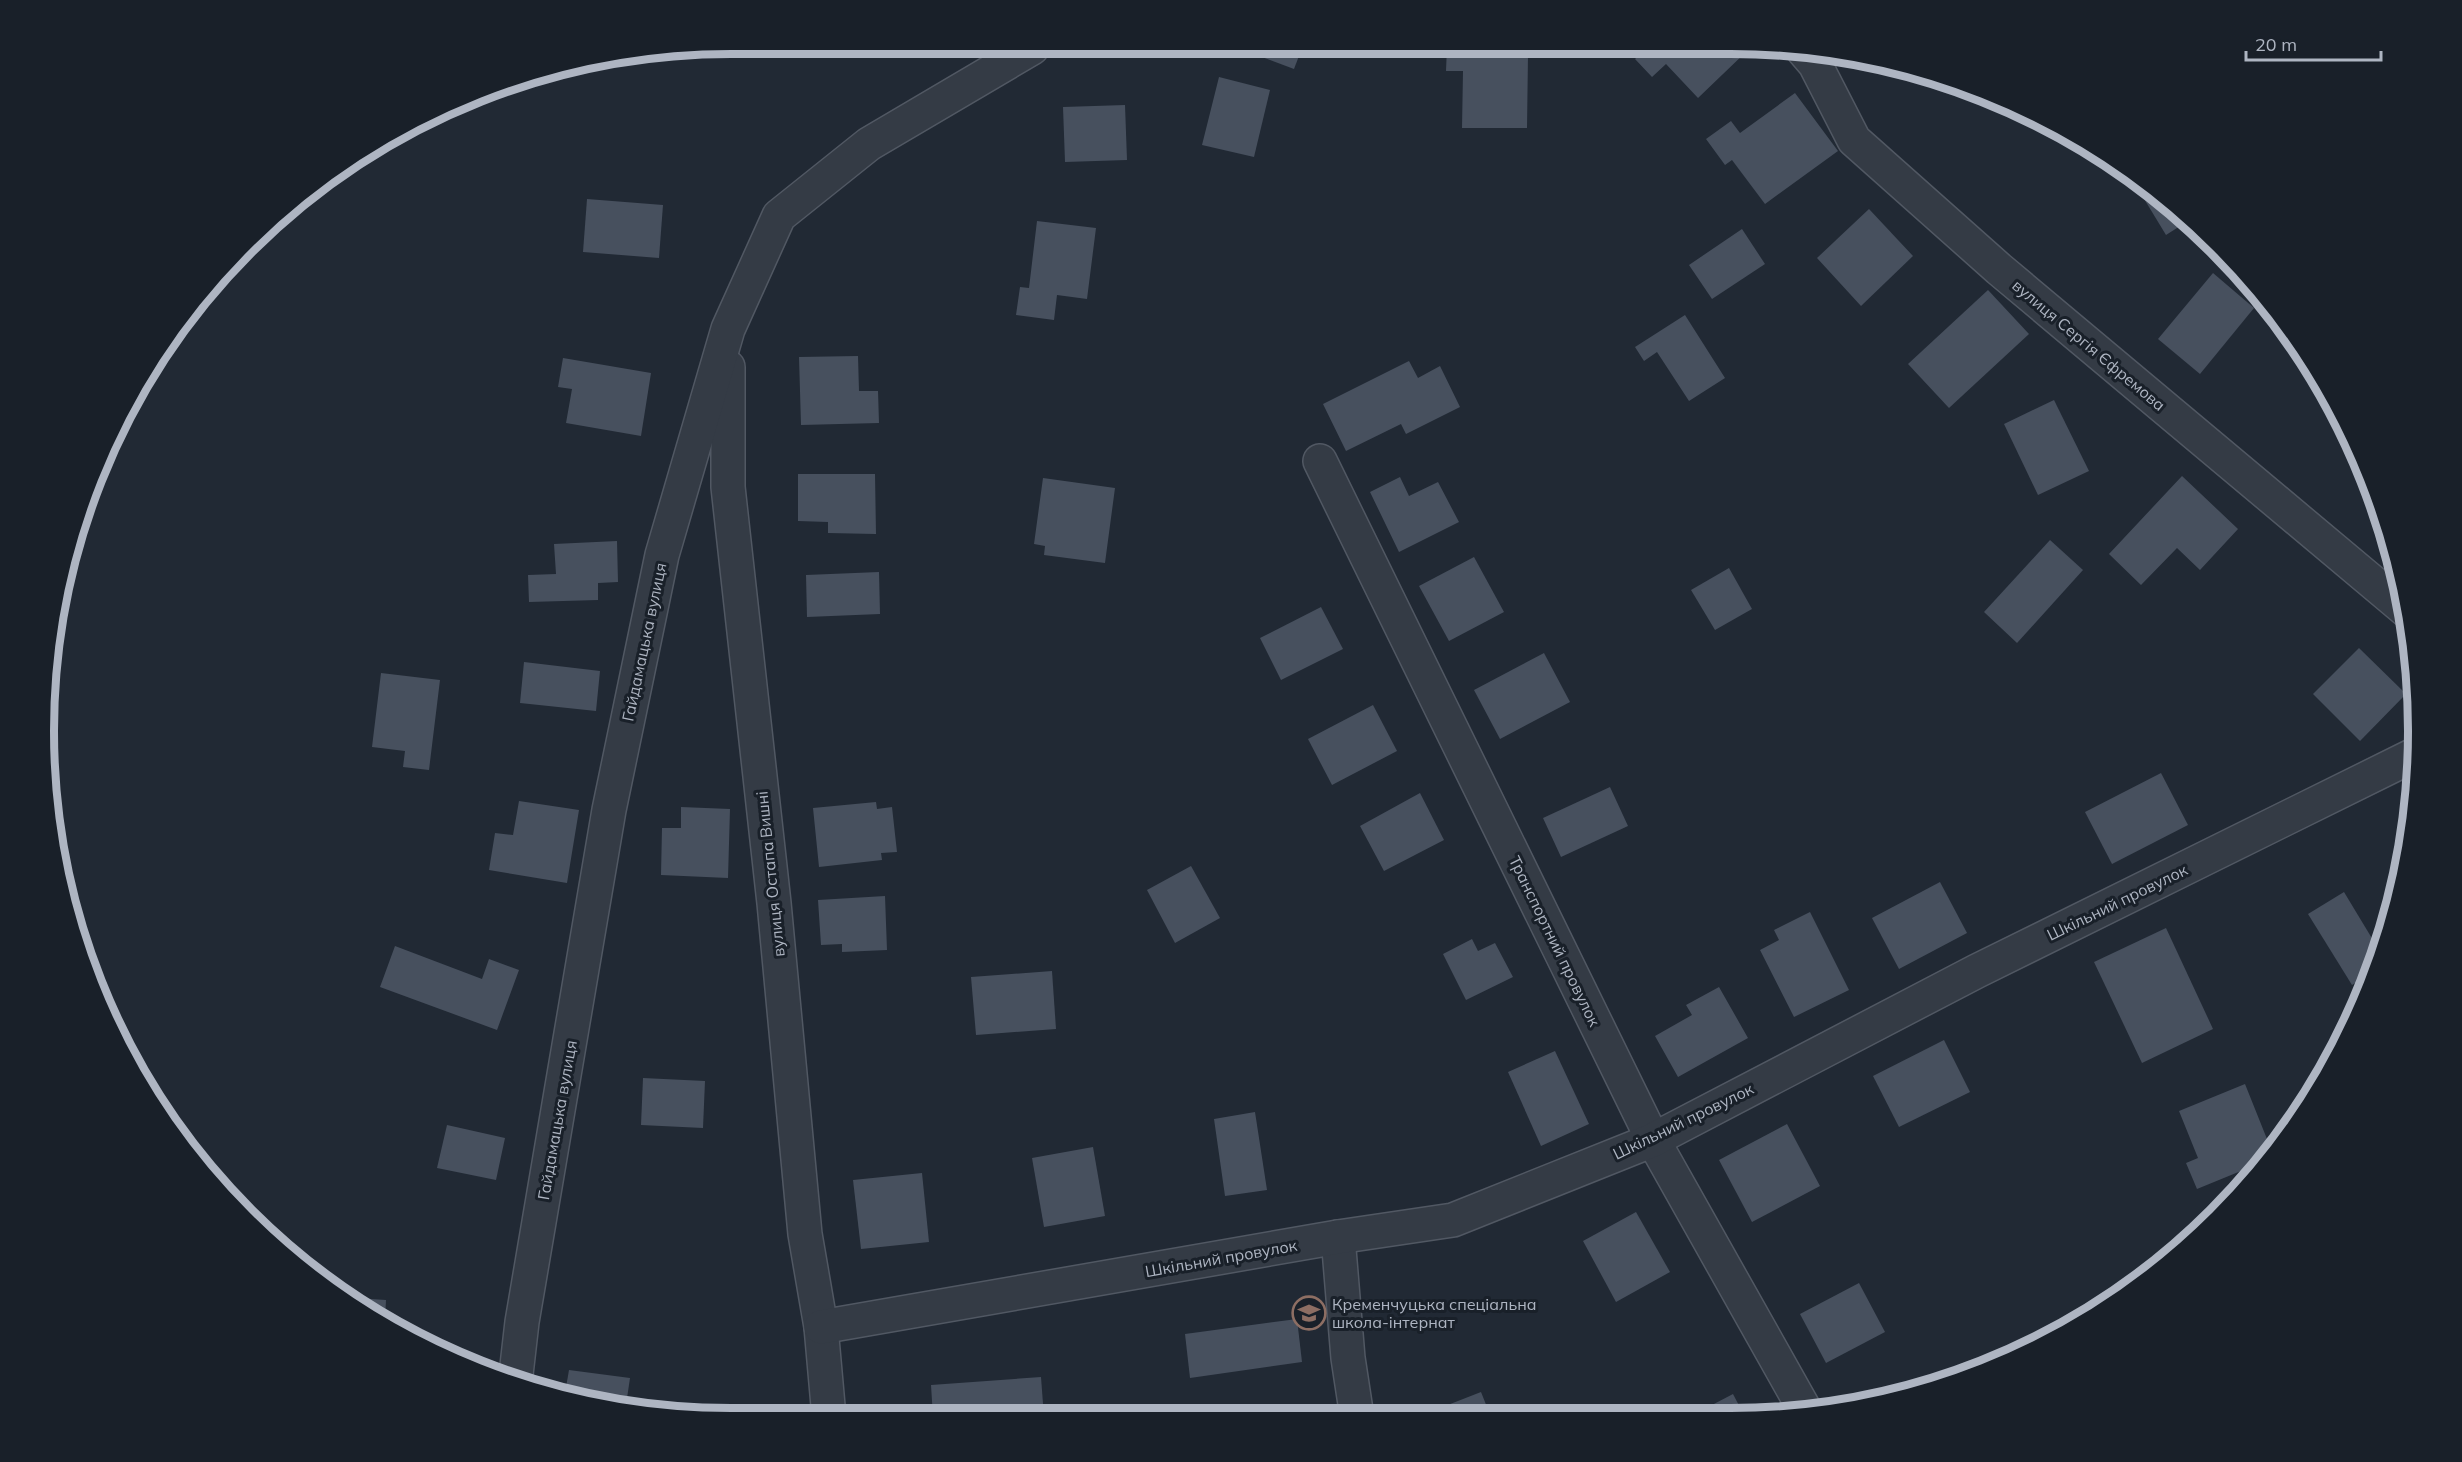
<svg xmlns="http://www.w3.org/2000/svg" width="2462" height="1462" font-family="Mulish,sans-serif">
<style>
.building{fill:#47505e}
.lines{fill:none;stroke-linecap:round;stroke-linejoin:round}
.minor-casing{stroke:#515863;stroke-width:36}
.minor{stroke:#343b45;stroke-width:33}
.labels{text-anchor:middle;stroke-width:6;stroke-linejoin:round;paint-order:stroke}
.street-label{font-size:16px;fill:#aeb5c2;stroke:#192029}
.poi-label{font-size:16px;fill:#aeb5c2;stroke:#192029;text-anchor:start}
.rim{fill:none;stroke:#aeb5c2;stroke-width:8}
</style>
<rect width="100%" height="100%" fill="#212934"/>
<g class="building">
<path d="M1649 45H1744L1748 50 1698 98 1666 64 1652 77 1635 59Z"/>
<path d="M1447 46H1485V54L1528 55 1527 128H1462L1463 71H1446Z"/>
<path d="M1235 47H1298L1302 48 1294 69Z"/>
<path d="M1219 77 1270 90 1254 157 1202 145Z"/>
<path d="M1795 93 1838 151 1765 204 1732 160 1725 165 1706 139 1731 121 1740 133Z"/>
<path d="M1125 105 1127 160 1065 162 1063 107Z"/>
<path d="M2135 177 2188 221 2166 235 2132 179Z"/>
<path d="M587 199 663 205 659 258 583 252Z"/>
<path d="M1869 209 1913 256 1861 306 1817 258Z"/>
<path d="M1037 221 1096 228 1087 299 1057 295 1054 320 1016 315 1020 287 1029 288Z"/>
<path d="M1742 229 1765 264 1712 299 1689 265Z"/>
<path d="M2213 273 2254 308 2200 374 2158 339Z"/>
<path d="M1988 290 2029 334 1949 408 1908 364Z"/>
<path d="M1685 315 1725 378 1689 401 1657 352 1644 361 1635 347Z"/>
<path d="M858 356 859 391H878L879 423 801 425 799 357Z"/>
<path d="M563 358 651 373 641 436 566 423 572 389 558 387Z"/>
<path d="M1409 361 1418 378 1440 366 1460 407 1406 434 1401 424 1346 451 1323 404Z"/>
<path d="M2054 400 2089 471 2038 495 2004 424Z"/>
<path d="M798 474H875L876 534 828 533V522L798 521Z"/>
<path d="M2182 476 2238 529 2200 570 2177 548 2141 585 2109 554Z"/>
<path d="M1400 477 1409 496 1438 482 1459 522 1399 552 1370 492Z"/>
<path d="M1043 478 1115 488 1105 563 1044 555 1045 546 1034 544Z"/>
<path d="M2371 484 2375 499 2378 506 2363 495Z"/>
<path d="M2050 540 2083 570 2017 643 1984 612Z"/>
<path d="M617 541 618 582 598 583V600L529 602 528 575 556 574 554 544Z"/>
<path d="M1474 557 1504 612 1449 641 1419 586Z"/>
<path d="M1729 568 1752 609 1715 630 1691 590Z"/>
<path d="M879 572 880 614 807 617 806 575Z"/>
<path d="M1321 607 1343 649 1281 680 1260 638Z"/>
<path d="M2359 648 2406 694 2360 741 2313 694Z"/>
<path d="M1544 653 1570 702 1500 739 1474 690Z"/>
<path d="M524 662 600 671 596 711 520 703Z"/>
<path d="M381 673 440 680 429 770 403 767 405 751 372 747Z"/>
<path d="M1373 705 1397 751 1332 785 1308 739Z"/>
<path d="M2161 773 2188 825 2112 864 2085 812Z"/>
<path d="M1610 787 1628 826 1561 857 1543 818Z"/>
<path d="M1420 793 1444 840 1384 871 1360 826Z"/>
<path d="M519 801 579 810 567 883 489 870 495 833 513 835Z"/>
<path d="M876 802 877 809 892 807 897 852 881 853 882 860 819 867 813 808Z"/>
<path d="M681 807 730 809 728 878 661 875 662 828H681Z"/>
<path d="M1191 866 1220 918 1175 943 1147 890Z"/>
<path d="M1940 882 1967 933 1899 969 1872 918Z"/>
<path d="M2344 892 2379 950 2373 972 2352 985 2308 914Z"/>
<path d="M885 896 887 950 842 952V944L821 945 818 900Z"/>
<path d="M1810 912 1849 990 1794 1017 1760 950 1779 940 1774 930Z"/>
<path d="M2166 928 2213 1029 2142 1063 2094 962Z"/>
<path d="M1472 939 1478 951 1495 943 1513 977 1466 1000 1443 954Z"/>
<path d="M395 946 482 979 489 959 519 970 497 1030 380 987Z"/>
<path d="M1052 971 1056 1029 976 1035 971 977Z"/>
<path d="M1719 987 1748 1038 1678 1077 1655 1036 1692 1015 1686 1005Z"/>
<path d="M1944 1040 1970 1092 1899 1127 1873 1076Z"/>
<path d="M1555 1051 1589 1124 1541 1146 1508 1072Z"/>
<path d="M643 1078 705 1081 703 1128 641 1125Z"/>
<path d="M2245 1084 2271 1149 2258 1164 2197 1189 2186 1163 2198 1158 2179 1111Z"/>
<path d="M1255 1112 1267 1190 1225 1196 1214 1119Z"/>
<path d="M1787 1124 1820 1186 1752 1222 1719 1160Z"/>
<path d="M447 1125 505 1138 496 1180 437 1168Z"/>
<path d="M1093 1147 1105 1216 1044 1227 1032 1158Z"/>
<path d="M922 1173 929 1242 861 1249 853 1180Z"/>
<path d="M1636 1212 1670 1272 1616 1302 1583 1241Z"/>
<path d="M1859 1283 1885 1332 1826 1363 1800 1314Z"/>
<path d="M342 1297 386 1300 385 1320 349 1302Z"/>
<path d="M1297 1319 1302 1362 1190 1378 1185 1334Z"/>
<path d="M569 1370 630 1378 626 1405 565 1393Z"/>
<path d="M1041 1377 1044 1417H933L931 1385Z"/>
<path d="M1481 1392 1491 1417H1417Z"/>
<path d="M1733 1394 1745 1417H1689Z"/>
</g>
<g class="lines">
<g class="minor-casing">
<g id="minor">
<path d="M1803 50 1815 64 1854 140 1999 269 2407 611"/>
<path d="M728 367V487L774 903 805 1234 821 1327 829 1417"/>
<path d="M1320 461 1653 1140 1806 1412"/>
<path d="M1338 1237 1348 1358 1357 1417"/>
<path d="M821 1327 1338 1237 1453 1220 1653 1140 1977 971 2416 754"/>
<path d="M515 1383 522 1322 609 810 662 555 728 329 779 216 869 144 1032 48"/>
</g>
</g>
<use href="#minor" class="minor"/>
</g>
<defs>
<g id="school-ring" transform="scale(1.725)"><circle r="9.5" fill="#192029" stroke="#8d6e63" stroke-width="1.5"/><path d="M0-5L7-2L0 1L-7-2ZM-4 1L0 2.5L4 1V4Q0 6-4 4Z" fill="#8d6e63"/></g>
</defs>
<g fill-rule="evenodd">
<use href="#school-ring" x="1309" y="1313"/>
</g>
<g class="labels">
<g class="street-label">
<text transform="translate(2089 345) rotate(40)" y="6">вулиця Сергія Єфремова</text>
<text transform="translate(644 642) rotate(-78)" y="6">Гайдамацька вулиця</text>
<text transform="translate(770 874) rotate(-96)" y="6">вулиця Остапа Вишні</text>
<text transform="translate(2117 902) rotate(-26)" y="6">Шкільний провулок</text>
<text transform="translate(1555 941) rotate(64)" y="6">Транспортний провулок</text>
<text transform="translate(557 1120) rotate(-80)" y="6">Гайдамацька вулиця</text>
<text transform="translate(1683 1121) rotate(-26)" y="6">Шкільний провулок</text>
<text transform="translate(1221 1258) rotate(-10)" y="6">Шкільний провулок</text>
</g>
<g class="poi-label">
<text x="1332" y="1310">Кременчуцька спеціальна<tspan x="1332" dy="18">школа-інтернат</tspan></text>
</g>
</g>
<path d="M0 0H2462V1462H0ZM731 54H1731A677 677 0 0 1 2408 731V731A677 677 0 0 1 1731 1408H731A677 677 0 0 1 54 731V731A677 677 0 0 1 731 54Z" fill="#192029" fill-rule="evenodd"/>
<path class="rim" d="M731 54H1731A677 677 0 0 1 2408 731V731A677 677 0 0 1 1731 1408H731A677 677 0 0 1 54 731V731A677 677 0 0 1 731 54Z"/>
<path d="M2246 51v9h135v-9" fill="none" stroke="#aeb5c2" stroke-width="3"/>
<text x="2255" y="51" font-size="18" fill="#aeb5c2" stroke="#192029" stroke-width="4.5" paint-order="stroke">20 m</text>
</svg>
